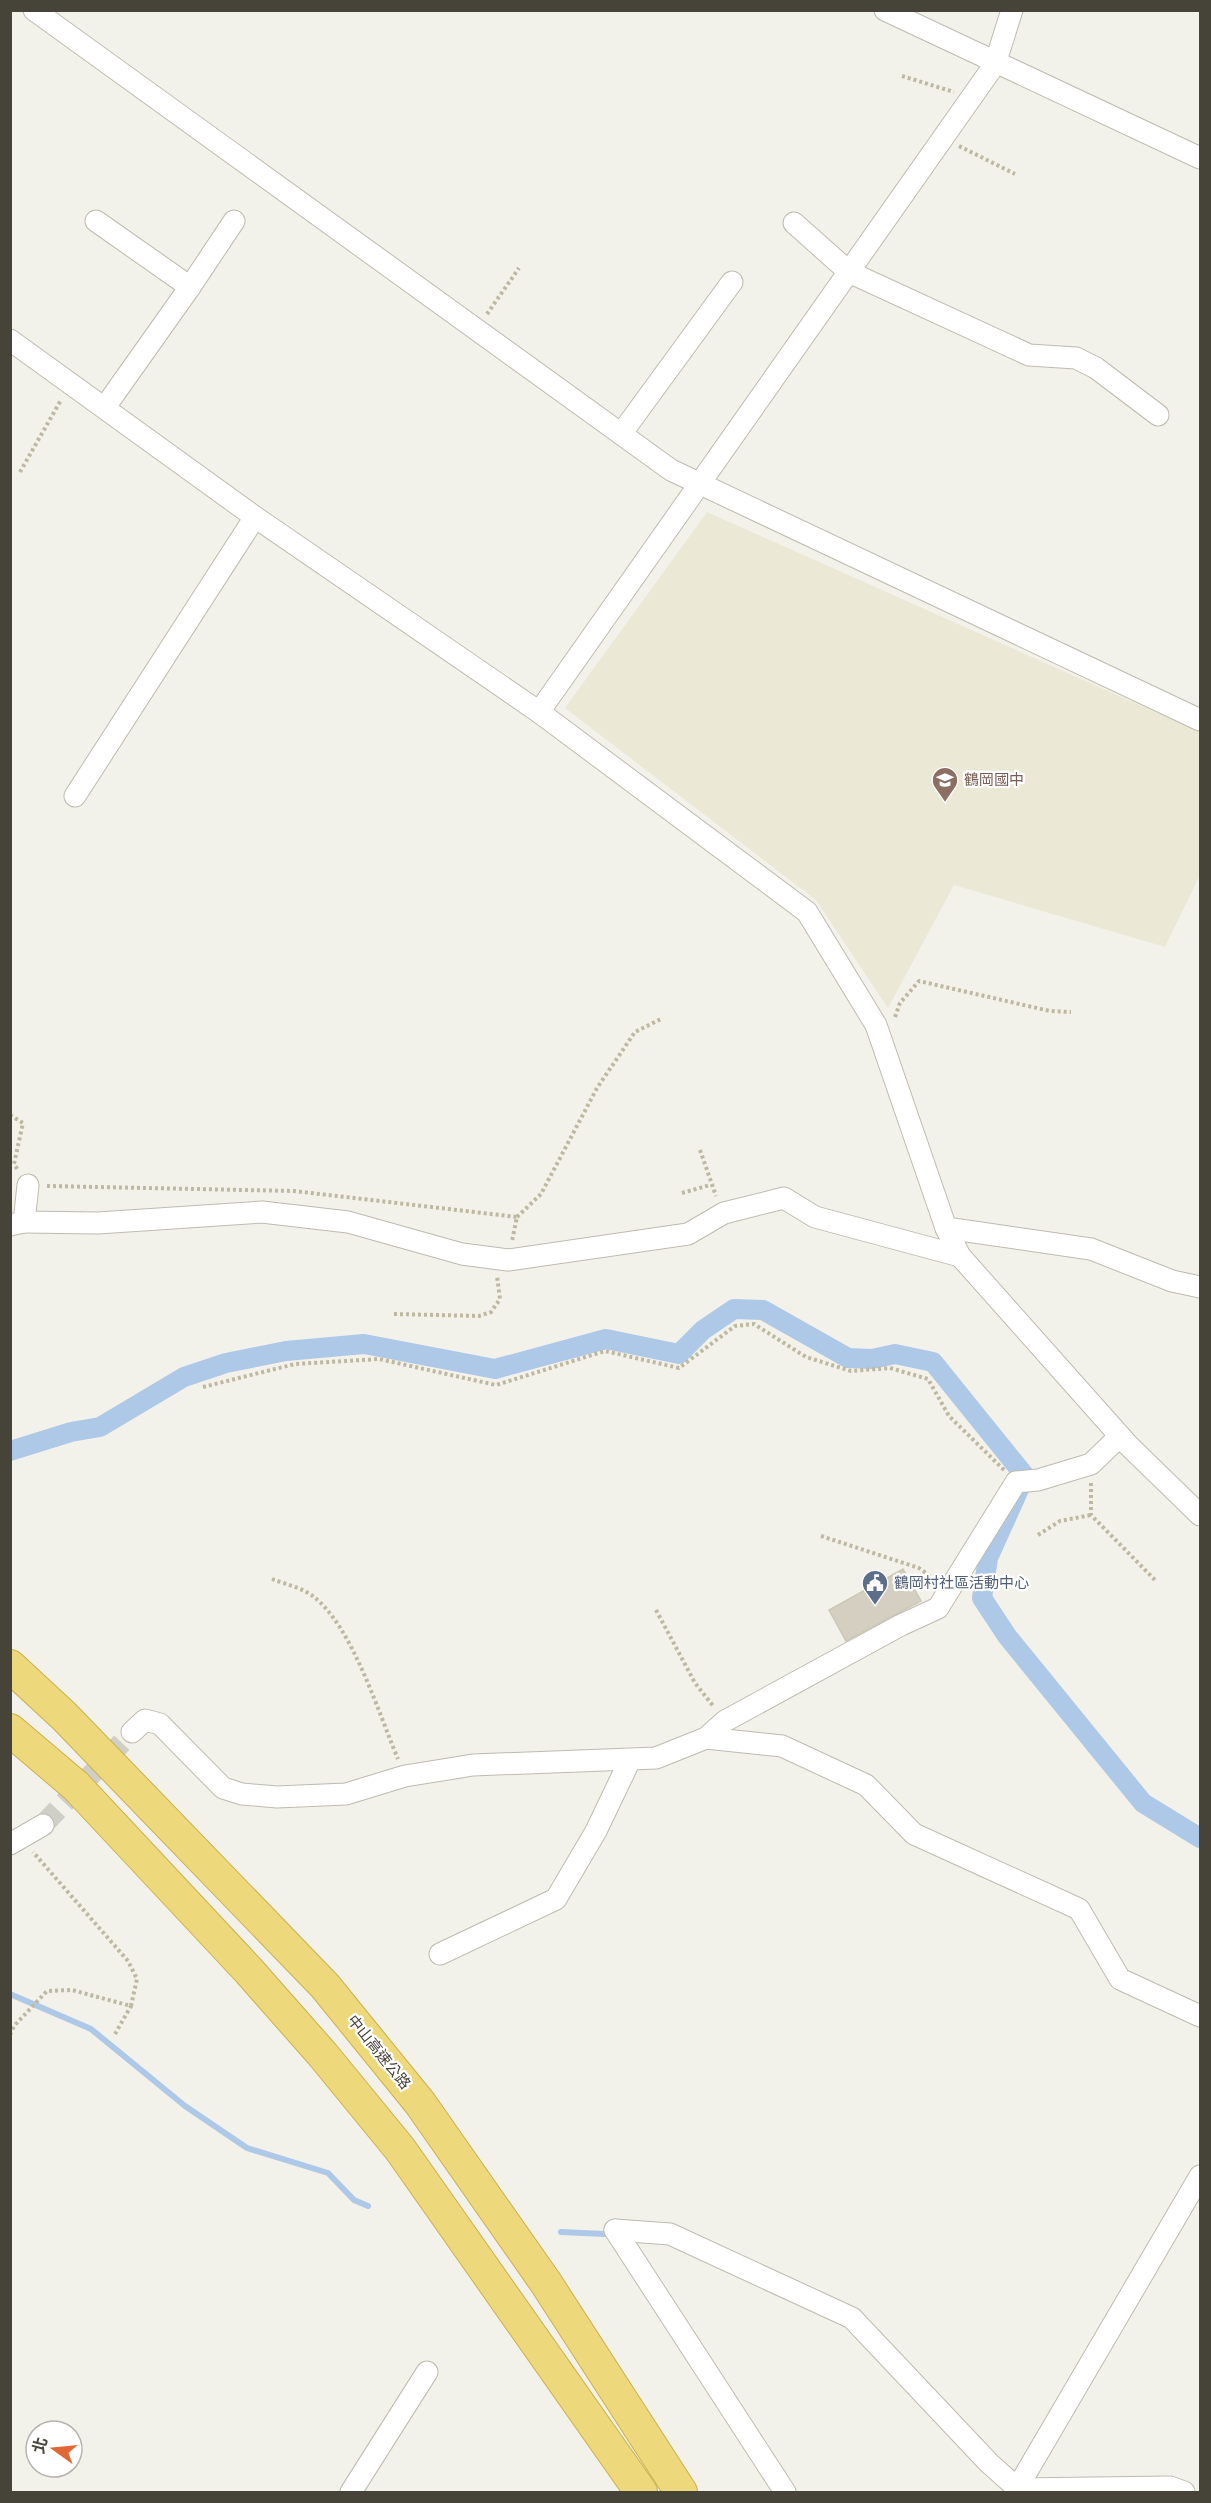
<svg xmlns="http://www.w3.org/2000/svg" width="1211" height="2503" font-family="Barlow,'Noto Sans TC',sans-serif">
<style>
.education{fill:#ebe8d6}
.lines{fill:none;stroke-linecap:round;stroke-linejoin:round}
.stream{stroke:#aec8e8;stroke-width:6}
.canal{stroke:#aec8e8;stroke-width:20}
.building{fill:#d4cfc1;stroke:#cdc8b5;stroke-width:1.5}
.minor-tunnel{stroke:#d0cfc7;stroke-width:21;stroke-dasharray:21 10;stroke-linecap:butt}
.minor-casing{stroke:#bebbae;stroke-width:23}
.highway-casing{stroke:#cbb04c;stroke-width:34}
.path{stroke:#beb8a1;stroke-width:4;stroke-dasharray:3 3;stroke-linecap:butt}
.minor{stroke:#fff;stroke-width:21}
.highway{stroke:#edd87c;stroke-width:32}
.labels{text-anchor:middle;stroke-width:4.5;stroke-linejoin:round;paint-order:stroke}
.education-label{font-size:15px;fill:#785e54;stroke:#fff;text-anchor:start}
.service-label{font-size:15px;fill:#4e5e75;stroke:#fff;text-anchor:start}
.street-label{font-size:15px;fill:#464339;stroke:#fff}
</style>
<rect width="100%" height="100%" fill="#f3f2ea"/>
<path class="education" d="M707 512 1200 732V875L1165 947 954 885 888 1008 816 900 565 708Z"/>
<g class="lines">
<g class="stream">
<path d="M10 1994 91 2029 185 2106 247 2148 328 2173 354 2200 368 2206"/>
<path d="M561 2232 604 2234"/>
</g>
<path class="canal" d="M10 1451 71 1432 100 1427 184 1377 226 1363 286 1351 364 1344 495 1369 606 1339 679 1354 703 1330 734 1309 763 1310 848 1358 872 1359 895 1354 933 1362 1025 1476 988 1558 982 1598 1007 1636 1143 1803 1200 1838"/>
</g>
<path class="building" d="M903 1569 921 1601 846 1641 829 1610Z"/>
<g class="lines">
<path class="minor-tunnel" d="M43 1825 132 1732"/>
<g class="minor-casing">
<g id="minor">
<path d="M34 10 671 470 1200 720"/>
<path d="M885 10 1200 158"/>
<path d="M96 221 190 287"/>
<path d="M794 223 849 272 1029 355 1076 358 1096 368 1158 415"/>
<path d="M10 340 255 517 539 712 807 912 876 1025 946 1228 960 1256 1128 1445 1200 1515"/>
<path d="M105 407 190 287 234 221"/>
<path d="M621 434 732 282"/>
<path d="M539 712 995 64 1012 10"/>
<path d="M75 796 255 517"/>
<path d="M24 1222 98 1223 262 1212 348 1222 462 1254 508 1260 688 1234 724 1213 784 1198 815 1217 960 1256"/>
<path d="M10 1225 24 1222 28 1185"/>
<path d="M946 1228 1091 1249 1172 1281 1200 1287"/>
<path d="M132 1732 145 1720 160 1724 223 1788 242 1794 277 1797 346 1794 405 1776 473 1765 656 1758 706 1738 725 1721 901 1625 938 1608 1016 1482 1038 1480 1091 1464 1120 1436"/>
<path d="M706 1738 782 1746 866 1785 914 1834 1079 1909 1120 1979 1200 2016"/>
<path d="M10 1844 43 1825"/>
<path d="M440 1954 556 1899 596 1831 630 1760"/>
<path d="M615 2230 670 2234 852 2318 989 2463 1018 2489 1170 2487 1184 2492"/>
<path d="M615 2230 785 2492"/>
<path d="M351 2492 427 2372"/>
<path d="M1015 2492 1200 2176"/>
</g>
</g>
<g class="highway-casing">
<g id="highway">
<path d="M10 1666 64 1716 325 1986 420 2103 546 2283 681 2492"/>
<path d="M10 1730 76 1786 249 1971 323 2055 400 2149 641 2492"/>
</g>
</g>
<g class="path">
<path d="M902 76 954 92"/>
<path d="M959 146 1015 174"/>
<path d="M487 314 519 268"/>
<path d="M20 472 61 400"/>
<path d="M895 1017 900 1003 919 981 1050 1011 1071 1012"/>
<path d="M10 1115 23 1123 14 1164 18 1170"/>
<path d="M700 1150 716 1196"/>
<path d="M47 1186 294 1191 517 1217 512 1241"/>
<path d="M682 1193 710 1185"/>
<path d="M517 1217 541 1194 597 1088 635 1032 663 1018"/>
<path d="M394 1314 479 1316 491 1312 500 1299 497 1276"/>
<path d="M203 1387 295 1364 379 1359 496 1385 605 1351 679 1368 735 1326 754 1324 806 1357 851 1371 890 1368 928 1379 949 1416 1004 1470"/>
<path d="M1091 1483V1515L1156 1581"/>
<path d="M1038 1535 1060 1521 1091 1515"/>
<path d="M821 1536 919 1568 934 1579"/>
<path d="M272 1579C285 1584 303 1588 314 1597 353 1628 378 1712 398 1759"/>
<path d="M656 1610 695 1683 714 1707"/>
<path d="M115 2034 131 2006"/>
<path d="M10 2035 14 2026 47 1991 72 1990 131 2006 137 1979 128 1961 33 1852"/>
</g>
<use href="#minor" class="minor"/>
<use href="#highway" class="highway"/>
</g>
<defs>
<g id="school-pin" transform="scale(1.35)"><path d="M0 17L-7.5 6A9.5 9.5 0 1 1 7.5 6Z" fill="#8d6e63" stroke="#fff"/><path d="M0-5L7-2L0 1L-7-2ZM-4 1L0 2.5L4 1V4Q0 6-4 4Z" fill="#fff"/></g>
<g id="civic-pin" transform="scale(1.35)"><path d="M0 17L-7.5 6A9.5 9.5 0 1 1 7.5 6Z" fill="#5c6f8a" stroke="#fff"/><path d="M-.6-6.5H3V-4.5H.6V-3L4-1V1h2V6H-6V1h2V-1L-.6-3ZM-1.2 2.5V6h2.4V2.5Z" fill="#fff"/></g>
</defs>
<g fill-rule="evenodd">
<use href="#school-pin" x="945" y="780"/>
<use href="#civic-pin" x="875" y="1583"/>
</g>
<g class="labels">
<g class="education-label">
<text x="964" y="785">鶴岡國中</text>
</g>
<g class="service-label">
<text x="894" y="1588">鶴岡村社區活動中心</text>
</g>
<g class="street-label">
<text transform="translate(379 2052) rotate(51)" y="5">中山高速公路</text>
</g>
</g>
<rect width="1211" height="2503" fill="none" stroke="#464339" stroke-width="24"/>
<g transform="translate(54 2449) rotate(285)"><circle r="28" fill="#ffffff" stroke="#b5b4b0" stroke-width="1.5"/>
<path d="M0-4.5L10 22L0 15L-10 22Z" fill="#e06834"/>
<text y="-9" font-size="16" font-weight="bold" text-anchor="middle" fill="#464339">北</text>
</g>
</svg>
